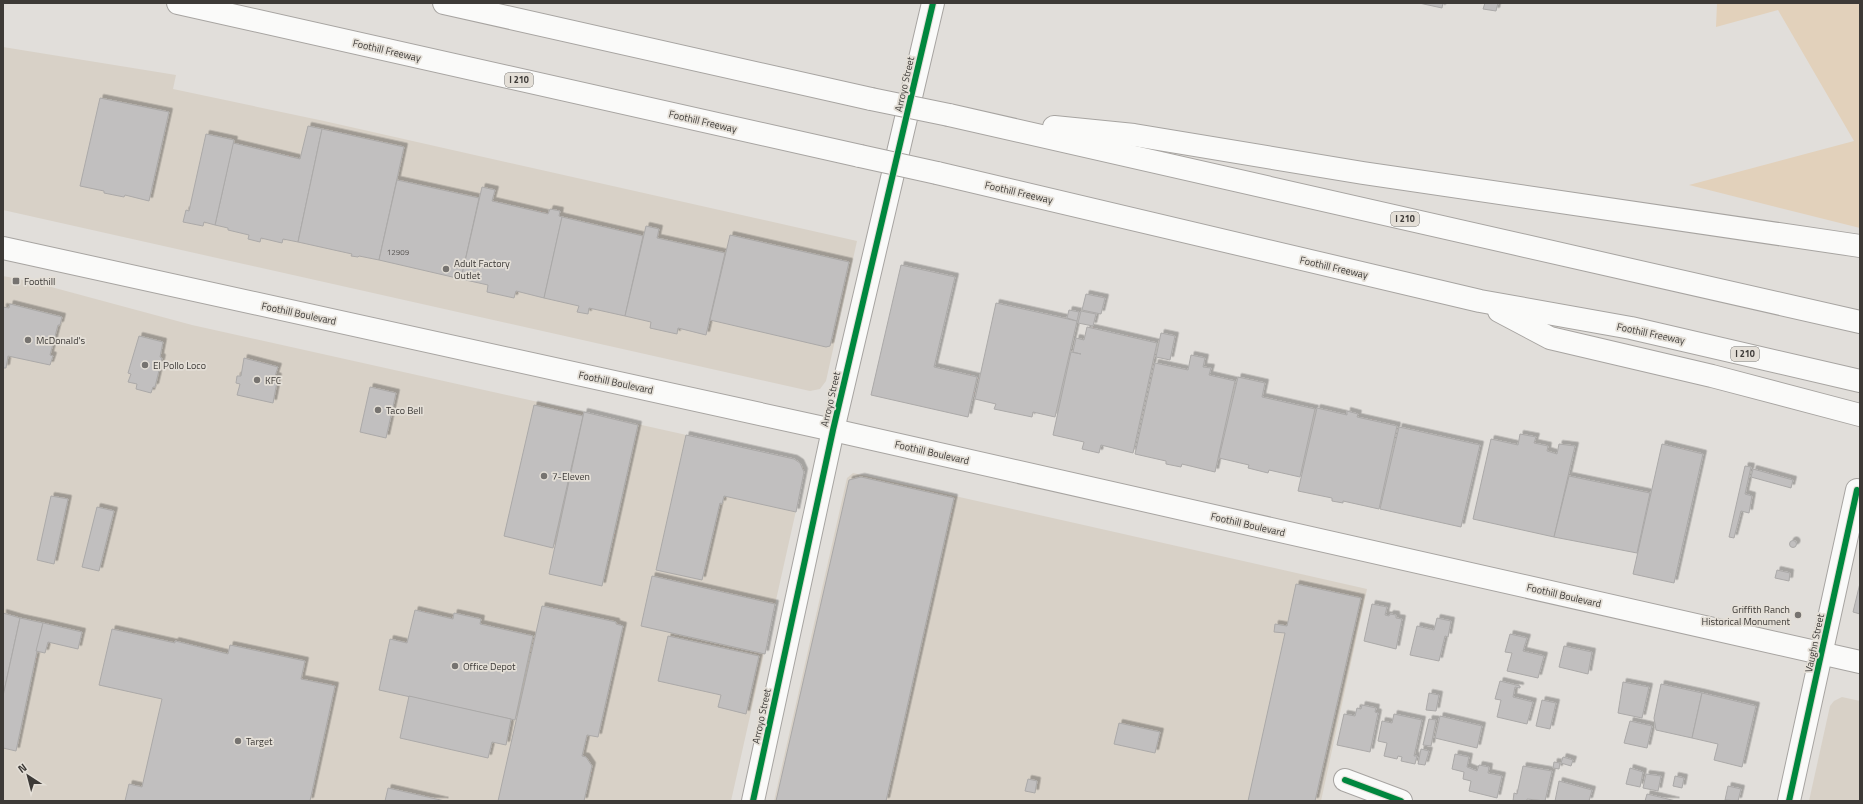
<svg xmlns="http://www.w3.org/2000/svg" width="1863" height="804" font-family="'Titillium Web',sans-serif">
<style>
.built{fill:#d8d1c7}
.green{fill:#e2d1bb}
.building{fill:#c1bfbf;stroke:#aba9a8;filter:url(#shadow)}
.lines{fill:none;stroke-linecap:round;stroke-linejoin:round}
.minor-casing{stroke:#a7a4a1;stroke-width:24}
.major-casing{stroke:#a7a4a1;stroke-width:24}
.highway-casing{stroke:#a7a4a1;stroke-width:24}
.minor{stroke:#fafaf9;stroke-width:22}
.major{stroke:#fafaf9;stroke-width:22}
.highway{stroke:#fafaf9;stroke-width:22}
.highway-bridge-casing{stroke:#a7a4a1;stroke-width:24;stroke-linecap:butt}
.highway-bridge{stroke:#fafaf9;stroke-width:22}
.cycleway-casing{stroke:#e4dfd7;stroke-width:8}
.cycleway{stroke:#00873e;stroke-width:6}
.poi-dot{fill:#767370;stroke:#e4dfd7;stroke-width:1.5}
.labels{text-anchor:middle;stroke-width:3.5;stroke-linejoin:round;paint-order:stroke}
.number-label{font-size:8px;fill:#5e5b59}
.shield{fill:#e4dfd7;stroke:#6f6c67;stroke-width:1}
.shield-label{font-size:9px;font-weight:bold;fill:#3d3a37}
.street-label{font-size:10px;fill:#3d3a37;stroke:#e4dfd7}
.poi-label{font-size:10px;fill:#3d3a37;stroke:#e4dfd7;text-anchor:start}
</style>
<defs>
<filter id="shadow"><feDropShadow dx="3.5" dy="-3.5" stdDeviation="0" flood-color="#0004"/></filter>
</defs>
<rect width="100%" height="100%" fill="#e1deda"/>
<g class="built">
<path d="M3 47 176 75 173 89 324 121 857 241 826 381 820 389 810 391 3 210Z"/>
<path d="M3 276 29 281 192 325 794 459 800 463 804 469V475L731 801H3Z"/>
<path d="M853 473 1367 589 1321 801H774L847 478Z"/>
<path d="M1842 697 1860 701V801H1809L1830 706 1834 701Z"/>
</g>
<path class="green" d="M1717 3H1860V228L1689 185 1854 141 1778 10 1716 27Z"/>
<g class="building">
<path d="M1419 3H1443L1442 8Z"/>
<path d="M1485 3H1498L1496 11 1483 9Z"/>
<path d="M100 98 169 112 149 201 125 195 124 197 104 193V191L80 186Z"/>
<path d="M308 126 322 129 298 242 283 239 282 243 261 238 260 242 248 239 249 235 228 230V228L215 225 233 143 300 159Z"/>
<path d="M322 129 404 147 379 260 359 256 358 257 351 256 352 254 298 242Z"/>
<path d="M206 134 234 140 215 225 204 222 203 226 183 222 186 210 189 211Z"/>
<path d="M397 180 479 198 461 279 379 260Z"/>
<path d="M482 187 495 190 492 201 548 214 550 209 560 211 559 216 562 217 544 298 516 291 514 298 487 292 488 285 461 279Z"/>
<path d="M562 217 643 236 625 316 589 308 588 314 577 312 579 306 544 298Z"/>
<path d="M646 226 659 229 657 238 725 253 706 335 678 328 677 334 650 328 651 322 625 316Z"/>
<path d="M730 235 849 262 830 346 826 347 710 320Z"/>
<path d="M901 265 955 277 934 367 977 377 968 417 871 395Z"/>
<path d="M1086 294 1105 298 1101 314 1082 310Z"/>
<path d="M996 303 1077 321 1055 417 1033 412 1032 417 994 409 996 404 975 399Z"/>
<path d="M10 304 62 317 60 325H58L50 355 53 356 50 365 8 356 6 368H3V307L9 308Z"/>
<path d="M1069 310 1079 312 1077 321 1067 318Z"/>
<path d="M1081 311 1096 314 1093 326 1078 323Z"/>
<path d="M1087 327 1157 343 1133 453 1101 445 1099 453 1082 449 1084 442 1053 435 1071 352 1081 354 1073 352 1076 338 1084 340Z"/>
<path d="M1161 333 1175 336 1170 360 1156 357Z"/>
<path d="M139 336 163 342 160 357 162 358 155 387H153L151 393 136 389 137 384 128 382 131 374 128 373Z"/>
<path d="M1191 355 1205 358 1203 367 1211 368 1209 375 1235 381 1215 472 1182 464 1181 467 1166 464V461L1135 454 1155 363 1188 370Z"/>
<path d="M244 358 278 367 275 376 278 377 273 403 237 395 240 384 236 383 237 376H241Z"/>
<path d="M1238 377 1265 383 1262 397 1315 409 1300 477 1269 470 1268 473 1248 468 1249 465 1219 458Z"/>
<path d="M370 387 396 393 386 438 360 432Z"/>
<path d="M534 405 583 416 553 548 504 536Z"/>
<path d="M1317 408 1347 415V411L1358 414 1357 417 1397 426 1379 509 1343 501V503L1332 501V498L1298 491Z"/>
<path d="M584 412 638 425 602 586 549 574Z"/>
<path d="M1399 427 1480 445 1461 527 1380 509Z"/>
<path d="M1520 434 1536 437 1534 443 1548 446 1547 451 1557 454 1559 444 1575 446 1554 537 1473 519 1491 439 1518 445Z"/>
<path d="M686 435 794 459 800 463 804 472 796 512 724 496 722 504 720 503 702 580 656 570Z"/>
<path d="M1662 444 1703 454 1674 583 1633 574Z"/>
<path d="M1745 466 1751 467 1745 494 1752 496 1749 513 1741 511 1734 538 1729 537Z"/>
<path d="M1753 469 1793 480 1791 488 1751 477Z"/>
<path d="M1569 476 1650 493 1637 553 1554 537Z"/>
<path d="M861 477 954 498 886 801H776L849 480Z"/>
<path d="M51 496 68 499 54 564 37 560Z"/>
<path d="M97 507 114 511 99 571 82 567Z"/>
<circle cx="1793" cy="544" r="3.5"/>
<path d="M1777 570 1790 573 1789 581 1775 578Z"/>
<path d="M652 576 775 604 765 654 641 626Z"/>
<path d="M1860 583V614L1853 612Z"/>
<path d="M1296 584 1361 598 1315 801H1248L1285 633 1274 632 1275 624 1287 626Z"/>
<path d="M1372 604 1387 607 1385 615 1389 616 1390 614 1396 615V618L1402 619 1396 649 1364 641Z"/>
<path d="M542 606 616 622V624L623 626 598 737 587 735 582 756 586 757 592 766 584 801H498Z"/>
<path d="M415 610 453 619 454 613 481 619 480 624 533 636 515 720 379 690 390 639 407 643Z"/>
<path d="M3 613 20 618 3 696Z"/>
<path d="M20 618 43 623 16 751 3 748V696Z"/>
<path d="M1437 618 1451 621 1448 637 1445 636 1439 661 1410 655 1417 626 1434 630Z"/>
<path d="M43 623 82 632 78 649 48 642 45 653 36 651Z"/>
<path d="M112 629 175 643V641L228 654 230 645 305 661 301 679 335 686 310 801H125L129 784 142 787 162 699 99 685Z"/>
<path d="M1510 634 1527 638 1523 651 1544 656 1538 678 1507 671 1512 653 1505 652Z"/>
<path d="M668 636 759 656 746 714 718 707 721 695 658 681Z"/>
<path d="M1564 646 1592 652 1588 674 1559 667Z"/>
<path d="M1500 681 1520 686V688L1515 687 1513 697 1533 702 1527 724 1497 717 1501 700 1495 699Z"/>
<path d="M1623 682 1649 687 1642 718 1618 713Z"/>
<path d="M1661 684 1702 693 1692 738 1656 730 1654 718Z"/>
<path d="M1429 693 1439 695 1436 711 1426 710Z"/>
<path d="M1702 693 1756 706 1742 767 1714 760 1718 744 1692 738Z"/>
<path d="M409 696 511 719 506 745 492 742 488 758 400 738Z"/>
<path d="M1542 700 1556 703 1550 729 1536 726Z"/>
<path d="M1362 705 1376 708 1375 712 1378 713 1370 752 1337 745 1344 714 1355 716 1357 708 1361 709Z"/>
<path d="M1394 714 1422 720 1414 756H1417L1415 764 1401 761 1402 757 1398 756 1397 759 1384 756 1387 743 1378 741 1382 721 1392 723Z"/>
<path d="M1440 716 1482 726 1477 748 1435 738Z"/>
<path d="M1429 719 1436 720 1431 746 1423 745Z"/>
<path d="M1630 721 1652 726 1647 748 1624 743Z"/>
<path d="M1119 723 1160 732 1155 753 1114 744Z"/>
<path d="M1421 749 1429 751 1425 765 1418 764Z"/>
<path d="M1455 754 1469 757 1467 767 1477 771 1479 765 1489 767 1488 773 1502 776 1497 798 1469 791 1471 781 1463 779 1464 772 1452 769Z"/>
<path d="M1563 757 1573 760 1571 766 1561 763Z"/>
<path d="M1554 762 1560 763 1559 769 1553 768Z"/>
<path d="M1523 766 1552 771 1545 801 1527 799V801H1513L1514 793 1517 794Z"/>
<path d="M1630 768 1643 772 1640 787 1626 784Z"/>
<path d="M1646 774 1661 776 1658 791 1643 788Z"/>
<path d="M1675 776 1684 778 1682 788 1673 786Z"/>
<path d="M1028 779 1037 781 1035 793 1025 791Z"/>
<path d="M1559 781 1592 790 1589 801H1555Z"/>
<path d="M1728 786 1741 789 1738 801 1725 800Z"/>
<path d="M388 788 445 801H385Z"/>
<path d="M1647 794 1676 801H1645Z"/>
</g>
<g class="lines">
<g class="minor-casing">
<g id="minor">
<path d="M1345 780 1401 801"/>
<path d="M753 801 833 430 933 3"/>
<path d="M1789 801 1857 490"/>
</g>
</g>
<g class="major-casing">
<path id="major" d="M3 248 833 430 1860 662"/>
</g>
<g class="highway-casing">
<g id="highway">
<path d="M178 3 860 156"/>
<path d="M444 3 871 99"/>
<path d="M949 115 1860 322"/>
<path d="M1054 127 1134 135 1363 173 1860 246"/>
<path d="M937 173 1480 301 1631 328 1860 381"/>
<path d="M1499 311 1550 338 1712 376 1860 415"/>
</g>
</g>
<use href="#minor" class="minor"/>
<use href="#major" class="major"/>
<use href="#highway" class="highway"/>
<g class="highway-bridge-casing">
<g id="highway-bridge">
<path d="M871 99 949 115"/>
<path d="M860 156 937 173"/>
</g>
</g>
<use href="#highway-bridge" class="highway-bridge"/>
<g class="cycleway-casing">
<g id="cycleway">
<path d="M1345 780 1401 801"/>
<path d="M753 801 833 430 933 3"/>
<path d="M1789 801 1857 490"/>
</g>
</g>
<use href="#cycleway" class="cycleway"/>
</g>
<g class="poi-dot">
<circle cx="446" cy="269" r="4"/>
<rect x="12" y="277" width="8" height="8" rx="2"/>
<circle cx="28" cy="340" r="4"/>
<circle cx="145" cy="365" r="4"/>
<circle cx="257" cy="380" r="4"/>
<circle cx="378" cy="410" r="4"/>
<circle cx="544" cy="476" r="4"/>
<circle cx="1798" cy="615" r="4"/>
<circle cx="455" cy="666" r="4"/>
<circle cx="238" cy="741" r="4"/>
</g>
<g class="labels">
<g class="number-label">
<text x="398" y="255">12909</text>
</g>
<g class="shield">
<rect x="505" y="73" width="28" height="14" rx="3"/>
<rect x="1391" y="212" width="28" height="14" rx="3"/>
<rect x="1731" y="347" width="28" height="14" rx="3"/>
</g>
<g class="shield-label">
<text x="519" y="83">I 210</text>
<text x="1405" y="222">I 210</text>
<text x="1745" y="357">I 210</text>
</g>
<g class="street-label">
<text transform="translate(387 50) rotate(13)" y="4">Foothill Freeway</text>
<text transform="translate(904 84) rotate(-77)" y="4">Arroyo Street</text>
<text transform="translate(703 121) rotate(13)" y="4">Foothill Freeway</text>
<text transform="translate(1019 192) rotate(13)" y="4">Foothill Freeway</text>
<text transform="translate(1334 267) rotate(13)" y="4">Foothill Freeway</text>
<text transform="translate(299 313) rotate(12)" y="4">Foothill Boulevard</text>
<text transform="translate(1651 333) rotate(12)" y="4">Foothill Freeway</text>
<text transform="translate(616 382) rotate(12)" y="4">Foothill Boulevard</text>
<text transform="translate(830 399) rotate(-77)" y="4">Arroyo Street</text>
<text transform="translate(932 452) rotate(13)" y="4">Foothill Boulevard</text>
<text transform="translate(1248 524) rotate(13)" y="4">Foothill Boulevard</text>
<text transform="translate(1564 595) rotate(13)" y="4">Foothill Boulevard</text>
<text transform="translate(1814 643) rotate(-78)" y="4">Vaughn Street</text>
<text transform="translate(761 716) rotate(-78)" y="4">Arroyo Street</text>
</g>
<g class="poi-label">
<text x="454" y="267">Adult Factory<tspan x="454" dy="12">Outlet</tspan></text>
<text x="24" y="285">Foothill</text>
<text x="36" y="344">McDonald's</text>
<text x="153" y="369">El Pollo Loco</text>
<text x="265" y="384">KFC</text>
<text x="386" y="414">Taco Bell</text>
<text x="552" y="480">7-Eleven</text>
<text x="1790" y="613" text-anchor="end">Griffith Ranch<tspan x="1790" dy="12">Historical Monument</tspan></text>
<text x="463" y="670">Office Depot</text>
<text x="246" y="745">Target</text>
</g>
</g>
<rect width="1863" height="804" fill="none" stroke="#3d3a37" stroke-width="8"/>
<g transform="translate(28 776) rotate(324)" stroke="#e4dfd7" stroke-width="3" paint-order="stroke">
<path d="M0-3L7 15L0 10L-7 15Z" fill="#3d3a37"/>
<text y="-6" font-size="11" font-weight="bold" text-anchor="middle" fill="#3d3a37">N</text>
</g>
</svg>
